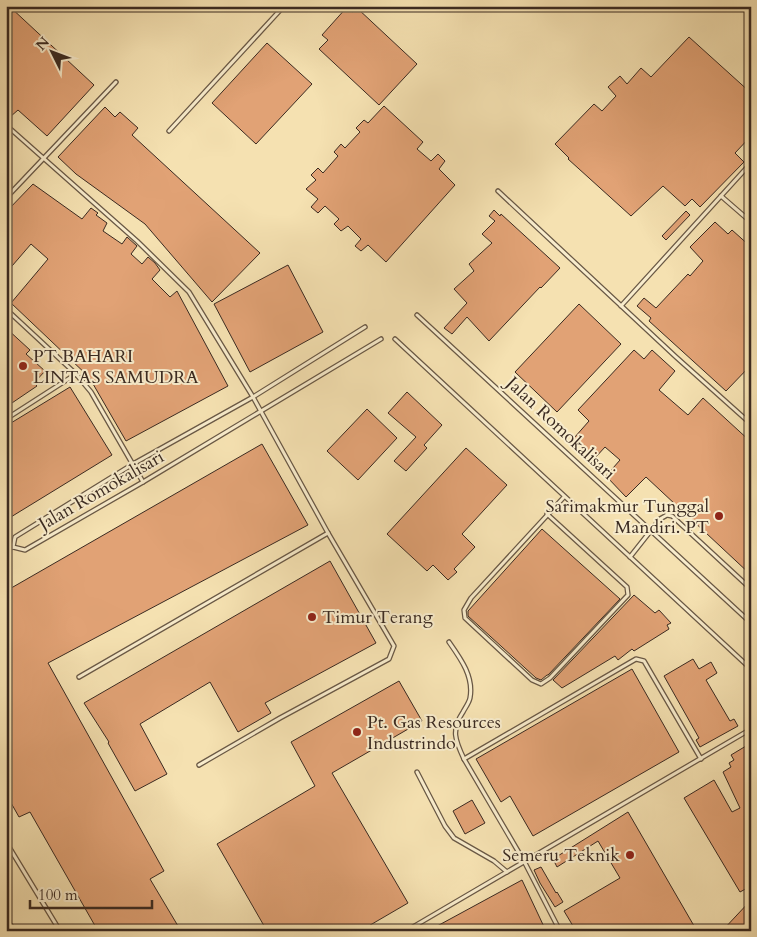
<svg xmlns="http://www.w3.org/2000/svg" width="757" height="937" font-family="Cardo,serif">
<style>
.building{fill:#e1a275;stroke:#3a2a21}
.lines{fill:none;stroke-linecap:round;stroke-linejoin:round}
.lane-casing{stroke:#695845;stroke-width:5.5}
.lane{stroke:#f8eccc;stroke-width:3}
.poi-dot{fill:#8f2418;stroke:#f8eccc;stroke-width:2}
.labels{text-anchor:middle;stroke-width:4;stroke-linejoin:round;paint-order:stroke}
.poi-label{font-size:18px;fill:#3a2a21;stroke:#f8eccc;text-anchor:start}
.street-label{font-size:18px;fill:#3a2a21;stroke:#f8eccc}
</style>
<rect width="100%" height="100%" fill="#f5e1b1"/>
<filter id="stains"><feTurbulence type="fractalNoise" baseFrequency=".004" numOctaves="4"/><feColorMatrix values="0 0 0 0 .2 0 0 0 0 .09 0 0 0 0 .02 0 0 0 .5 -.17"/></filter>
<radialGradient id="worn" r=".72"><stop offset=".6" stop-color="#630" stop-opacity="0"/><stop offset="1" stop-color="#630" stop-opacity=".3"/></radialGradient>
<g class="building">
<path d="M6 6H9L94 85 47 136 18 110 10 117 6 114Z"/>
<path d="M347 7 352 12 357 8 417 64 379 105 319 49 328 40 322 35Z"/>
<path d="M689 37 751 93V136L735 153 744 162 700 207 692 199 685 206 663 186 631 216 568 159 569 158 555 144 594 104 602 111 616 96 608 87 620 76 627 84 641 68 651 77Z"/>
<path d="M267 43 312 84 256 144 212 103Z"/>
<path d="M384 106 423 142 417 149 431 161 438 154 445 161 439 169 455 185 386 262 368 245 361 251 355 246 361 239 348 226 341 231 334 224 339 219 325 206 318 213 311 207 318 199 306 189 316 180 311 175 318 168 323 173 338 156 334 152 341 144 345 148 360 132 356 128 364 120 368 123Z"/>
<path d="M105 107 115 117 120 112 138 128 132 135 260 253 212 302 145 224 76 174 58 157Z"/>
<path d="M33 184 82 219 91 208 98 213 96 215 107 223 103 231 122 244 127 237 137 246 131 254 142 264 148 257 155 263 160 270 152 279 170 297 177 291 228 386 126 441 89 377 11 303 48 259 31 244 6 273V212Z"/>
<path d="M494 210 500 216 501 214 560 268 541 288 540 287 489 341 467 317 452 334 444 328 467 303 454 289 474 271 469 264 492 243 482 234 495 221 489 216Z"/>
<path d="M686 211 690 215 666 240 662 236Z"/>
<path d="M715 222 728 234 732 230 751 247V365L726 391 649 321 651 318 637 306 644 298 656 308 688 274 690 276 703 261 690 247Z"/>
<path d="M288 265 323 332 250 372 214 304Z"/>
<path d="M579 304 621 344 557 412 515 372Z"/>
<path d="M6 328 30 350 26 354 45 371 34 383 37 386 6 407Z"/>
<path d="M634 350 644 359 652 350 675 371 659 390 688 415 703 398 751 442V575L646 477 626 497 606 476 620 460 605 447 595 458 574 438 589 421 578 410Z"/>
<path d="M70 387 112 455 6 520V426Z"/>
<path d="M407 392 442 425 424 445 427 448 406 471 394 461 416 437 388 413Z"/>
<path d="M367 409 397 438 358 480 327 451Z"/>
<path d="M262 444 308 525 48 663 164 871 150 879 181 931H98L30 812 19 817 6 794V591Z"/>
<path d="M466 448 507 485 462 534 475 547 454 569 457 572 448 580 433 565 427 571 387 534Z"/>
<path d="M542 529 620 599 548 675H547L541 680 536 678 468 616V611Z"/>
<path d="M330 561 376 643 265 703 271 713 238 732 210 682 140 724 167 774 135 791 108 743 109 742 84 703Z"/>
<path d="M634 595 655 613 659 610 671 623 667 625 669 629 634 651 632 649 618 660 615 656 562 688 553 680Z"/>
<path d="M693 659 699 669 711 662 717 673 706 680 730 721 734 719 738 726 700 747 696 740 699 738 664 676Z"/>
<path d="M632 669 679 752 533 836 510 796 501 802 476 759Z"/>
<path d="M399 681 422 721 332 773 408 903 360 931H267L217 844 315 786 291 742Z"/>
<path d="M751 743V886L740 892 684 798 714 780 732 812 740 808 723 772 731 767 729 763 734 760 731 755Z"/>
<path d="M472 800 485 823 465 834 453 811Z"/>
<path d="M628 812 697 931H576L564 911 620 878 598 841 557 867 553 859Z"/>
<path d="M541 867 556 893 557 892 563 902 555 907 540 883 534 870Z"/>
<path d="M522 880 546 931H428Z"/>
<path d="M751 900V931H722Z"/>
<path d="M6 914 17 931H6Z"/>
</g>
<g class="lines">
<g class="lane-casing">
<g id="lane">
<path d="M6 125 137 241 189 292 253 397 328 533 394 646 389 659 280 718 199 765"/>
<path d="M169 131 284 6"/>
<path d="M498 191 676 357 751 424"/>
<path d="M721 196 751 222"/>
<path d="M6 198 116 82"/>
<path d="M621 306 751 163"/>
<path d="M6 309 76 374 91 392 143 482"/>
<path d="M417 315 751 623"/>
<path d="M395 339 751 669"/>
<path d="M6 419 76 374"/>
<path d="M547 514 627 587 628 595 550 678 541 684 532 680 465 618 464 610 471 598 564 497"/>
<path d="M13 547 25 550 143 482 381 339"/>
<path d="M13 547 15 537 133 464 253 397 365 327"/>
<path d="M6 550 13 547"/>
<path d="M630 557 660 519 667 515 672 516 751 589"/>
<path d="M449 642C461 659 474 677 470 698 469 703 465 708 463 712 451 730 455 740 464 759L525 863 560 931"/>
<path d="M79 677 328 533"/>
<path d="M464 759 636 659 644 661 701 759"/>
<path d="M417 772 445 826 454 838 494 861 507 872"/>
<path d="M6 842 60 931"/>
<path d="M406 931 751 729"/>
</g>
</g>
<use href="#lane" class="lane"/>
</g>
<g class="poi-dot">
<circle cx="23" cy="366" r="5"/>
<circle cx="719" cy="516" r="5"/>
<circle cx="312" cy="617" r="5"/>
<circle cx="357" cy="732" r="5"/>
<circle cx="630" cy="855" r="5"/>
</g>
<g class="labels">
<g class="poi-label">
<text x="33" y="362">PT BAHARI<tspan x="33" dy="21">LINTAS SAMUDRA</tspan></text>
<text x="709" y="512" text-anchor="end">Sarimakmur Tunggal<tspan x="709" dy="21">Mandiri. PT</tspan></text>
<text x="322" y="623">Timur Terang</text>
<text x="367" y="728">Pt. Gas Resources<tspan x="367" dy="21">Industrindo</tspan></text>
<text x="620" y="861" text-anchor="end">Semeru Teknik</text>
</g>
<g class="street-label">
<text transform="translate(561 428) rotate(43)" y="6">Jalan Romokalisari</text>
<text transform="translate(101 490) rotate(-30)" y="6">Jalan Romokalisari</text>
</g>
</g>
<rect width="757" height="937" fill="none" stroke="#f5e1b1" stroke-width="25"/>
<rect x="8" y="8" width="742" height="922" fill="none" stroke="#3a2a21" stroke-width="2.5"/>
<rect x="12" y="12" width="732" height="912" fill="none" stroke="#3a2a21"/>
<g transform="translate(52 52) rotate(312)" stroke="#f8eccc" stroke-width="4" paint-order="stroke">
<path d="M0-4L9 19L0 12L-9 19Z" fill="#3a2a21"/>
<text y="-8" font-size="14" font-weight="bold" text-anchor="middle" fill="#3a2a21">N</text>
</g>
<path d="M30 900v8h122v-8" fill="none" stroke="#3a2a21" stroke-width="2.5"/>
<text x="38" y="900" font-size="15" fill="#3a2a21" stroke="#f8eccc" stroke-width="4" paint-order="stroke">100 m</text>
<rect width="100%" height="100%" filter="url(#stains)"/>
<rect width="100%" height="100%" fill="url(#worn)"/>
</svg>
